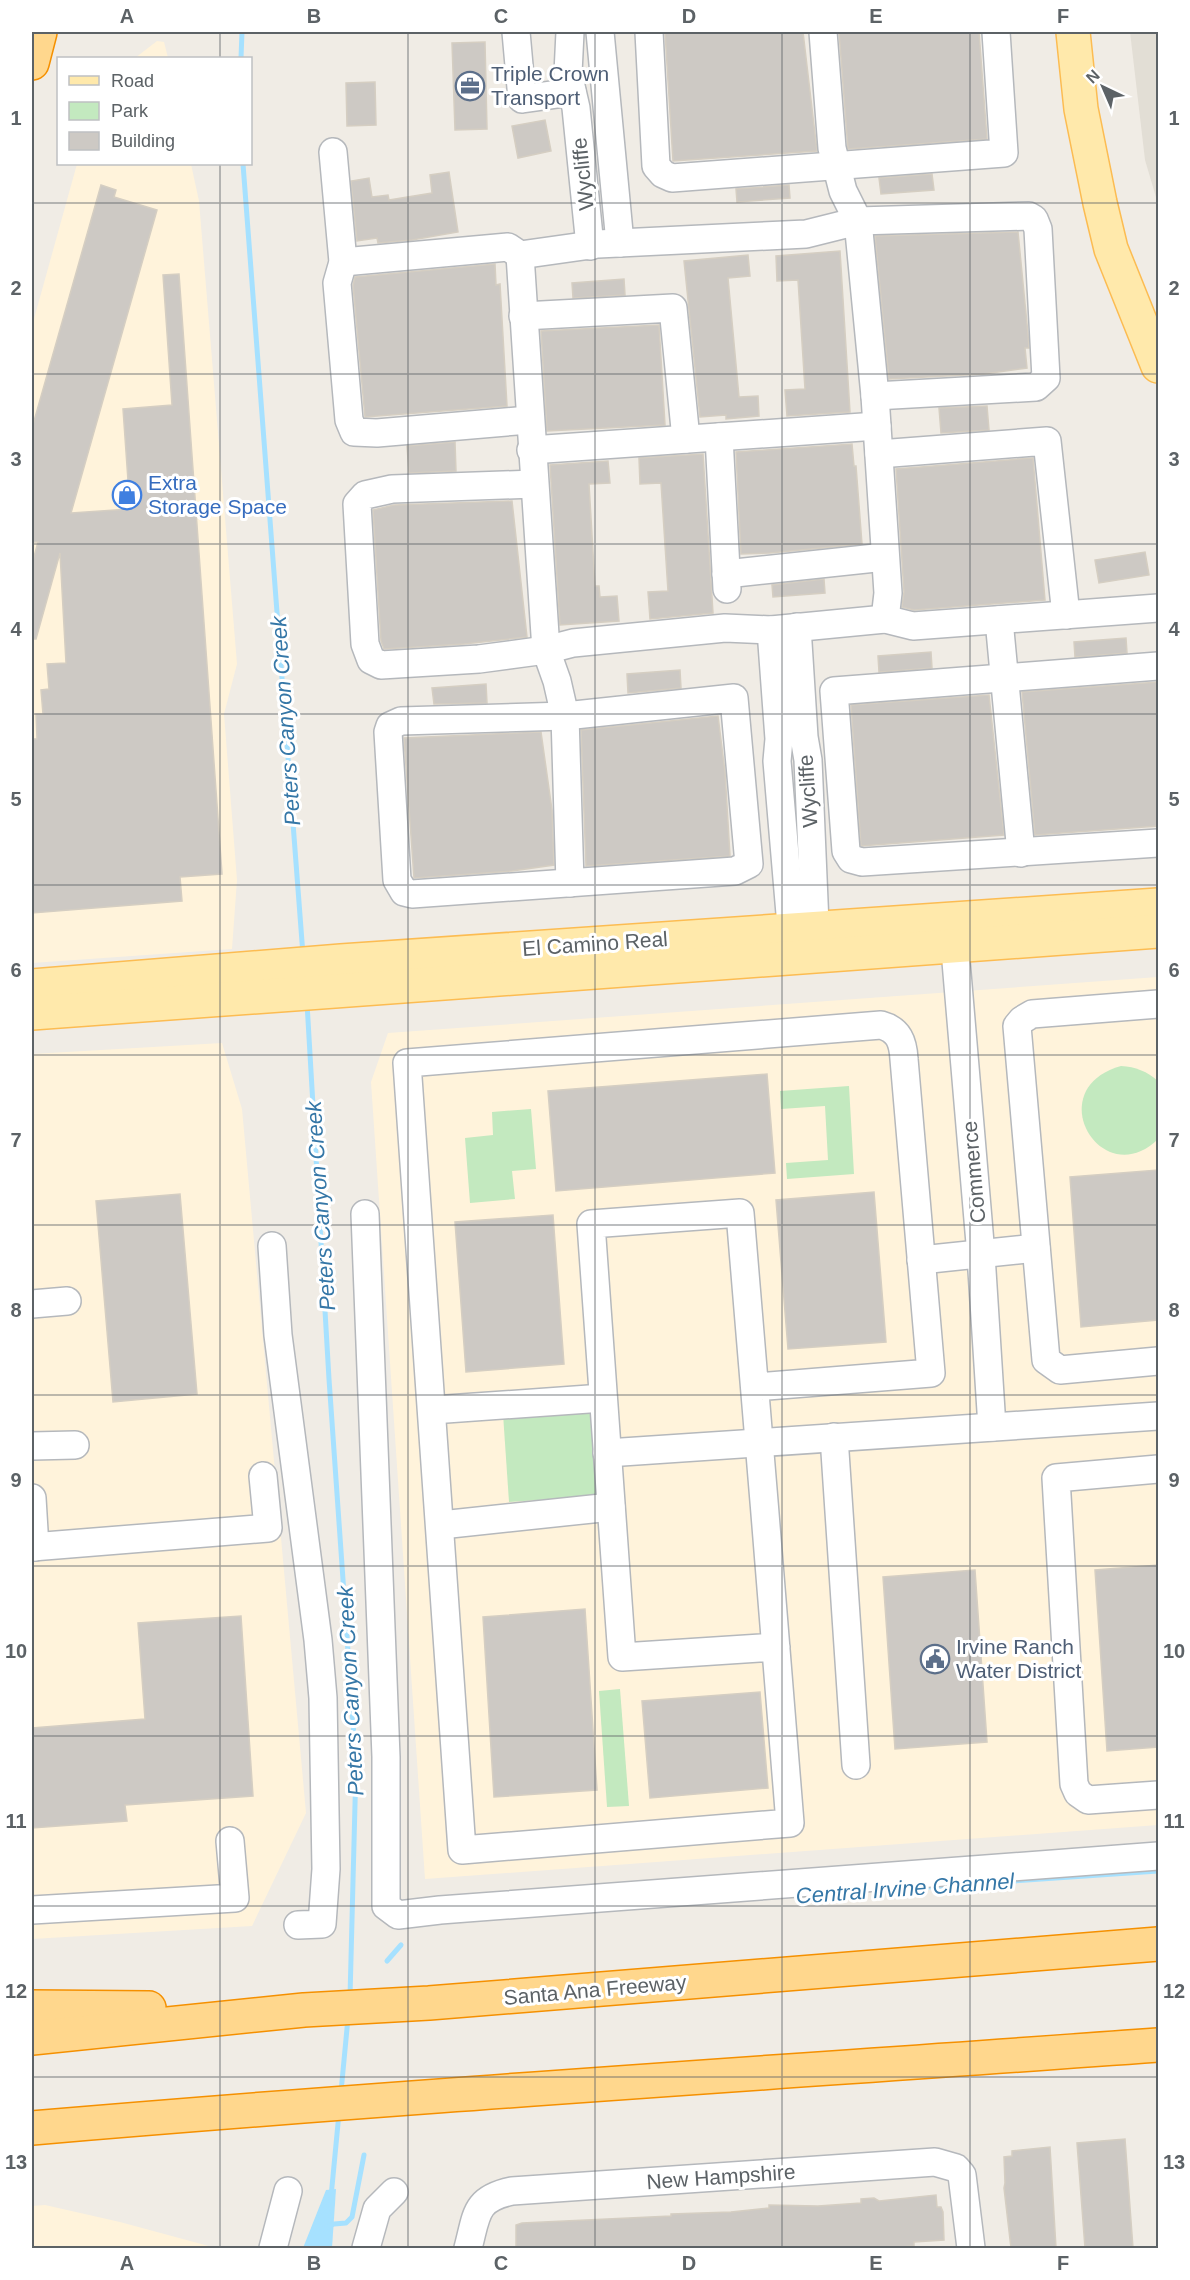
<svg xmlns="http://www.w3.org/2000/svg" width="1190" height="2280" font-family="Arial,sans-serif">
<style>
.commercial{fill:#fff3db}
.education{fill:#e2ded5}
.green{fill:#c3e9bf}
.water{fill:#a6e1ff}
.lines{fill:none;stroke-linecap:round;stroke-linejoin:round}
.stream{stroke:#a6e1ff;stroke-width:5}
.building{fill:#cdc9c4;stroke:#d5cec2;stroke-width:1.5}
.minor-casing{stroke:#b5b8bc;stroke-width:30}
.major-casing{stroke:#fcbc52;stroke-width:36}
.highway-casing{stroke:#f59000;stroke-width:36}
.minor{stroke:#fff;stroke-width:27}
.major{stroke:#ffe9ab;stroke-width:33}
.highway{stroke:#ffd78d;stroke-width:33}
.grid{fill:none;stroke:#5c6266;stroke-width:1.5;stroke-opacity:0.55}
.labels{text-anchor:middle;stroke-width:6;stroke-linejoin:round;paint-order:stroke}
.service-label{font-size:21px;fill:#4e5e75;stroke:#fff;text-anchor:start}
.street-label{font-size:21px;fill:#5c6266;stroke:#fff}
.shop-label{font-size:21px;fill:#366cbe;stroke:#fff;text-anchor:start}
.water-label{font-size:22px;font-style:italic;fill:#3577a7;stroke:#fff}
.neatline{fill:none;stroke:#5c6266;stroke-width:2}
.grid-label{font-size:20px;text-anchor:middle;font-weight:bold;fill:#5c6266}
</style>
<rect width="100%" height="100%" fill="#f0ece5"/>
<g class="commercial">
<path d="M157 41 164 42 168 58H135Z"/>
<path d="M77 164H191L199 201 237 664 224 714 237 880 232 949 32 963V326Z"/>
<path d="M1158 977V1825L425 1879 371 1082 388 1033Z"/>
<path d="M222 1043 242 1109 306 1813 252 1926 32 1939V1054Z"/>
<path d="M45 2205 120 2222 216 2248H32V2206Z"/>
</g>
<path class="education" d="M1130 32H1158V204L1145 160Z"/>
<g class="green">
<path d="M1121 1066C1136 1067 1146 1071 1158 1081V1139C1102 1194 1039 1089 1121 1066Z"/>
<path d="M849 1086 854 1174 787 1179 786 1163 828 1160 825 1106 781 1109 780 1091Z"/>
<path d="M531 1109 536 1169 512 1171 515 1199 470 1203 465 1138 493 1135 492 1112Z"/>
<path d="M591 1408 597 1496 509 1502 503 1414Z"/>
<path d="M620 1689 629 1806 607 1807 599 1691Z"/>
</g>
<path class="water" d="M336 2189 332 2248H303L326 2190Z"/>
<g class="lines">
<g class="stream">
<path d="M241 58 242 32"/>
<path d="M243 164 303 955"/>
<path d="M307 1003 329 1379 356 1766 350 1997"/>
<path d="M927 1887 1158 1871"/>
<path d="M387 1961 401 1945"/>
<path d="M341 2092 348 2018"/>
<path d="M331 2197 339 2113"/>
<path d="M327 2227 334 2224 346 2223 352 2217 364 2155"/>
</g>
</g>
<g class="building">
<path d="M665 32H803L817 151 673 161Z"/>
<path d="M839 32H979L987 139 848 149Z"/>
<path d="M485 42 487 129 455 130 452 43Z"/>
<path d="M375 82 376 125 347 126 346 83Z"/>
<path d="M545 120 551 151 518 158 512 126Z"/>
<path d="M449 172 458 232 412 240 378 243 377 238 357 241 351 181 369 178 372 197 388 195 389 200 432 193 430 175Z"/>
<path d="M932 174 934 190 881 194 879 178Z"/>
<path d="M101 185 116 190 114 197 157 210 71 513 130 509 123 409 172 405 163 275 179 274 222 874 180 877 182 901 32 913V813H33L32 739H37L36 714H43L41 690 49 689 47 664 66 663 60 553 36 639H32V564L38 542H32V428Z"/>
<path d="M789 185 790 198 737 202 736 189Z"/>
<path d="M1018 232 1028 334 1029 348H1025L1027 368 984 374 889 379 875 236Z"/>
<path d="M840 251 850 412 787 416 785 390 805 389 798 280 777 281 776 256Z"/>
<path d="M748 255 750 276 728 278 739 397 758 396 759 416 726 419V415L700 417 684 261Z"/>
<path d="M495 264 496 285 500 284 507 406 365 417 353 285 355 277Z"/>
<path d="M624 279 625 295 573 298 572 283Z"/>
<path d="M659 325 665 425 547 431 541 331Z"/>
<path d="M987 406 989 430 941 433 939 408Z"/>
<path d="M455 442 456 471 409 473 407 446Z"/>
<path d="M852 444 854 466H856L862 544 770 553 741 554 736 452Z"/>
<path d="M703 454 713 613 650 619 648 592 668 591 661 483 640 484 639 458Z"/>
<path d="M1033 458 1045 600 914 610 902 607 904 592 896 469Z"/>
<path d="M608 461 610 483 589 484 595 586H599L600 597 617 596 619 621 560 625 550 465Z"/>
<path d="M512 501 527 637 464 644 384 649 381 641 373 510 394 505Z"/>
<path d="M1145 552 1149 575 1099 583 1095 560Z"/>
<path d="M824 579 825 593 773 597 772 585Z"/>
<path d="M1126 638 1127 653 1075 657 1074 642Z"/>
<path d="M931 652 932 668 879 672 878 656Z"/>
<path d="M680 670 681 688 628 693 627 674Z"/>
<path d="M1158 682V826L1035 835 1022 692Z"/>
<path d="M486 684 487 703 434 704 432 688Z"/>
<path d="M989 695 1004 835 861 846 851 705Z"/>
<path d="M718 716 725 772 730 856 586 866 581 730Z"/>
<path d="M541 732 552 810 554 865 512 871 414 878 404 738Z"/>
<path d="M767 1074 775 1173 556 1191 548 1091Z"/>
<path d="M1158 1170V1320L1081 1327 1070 1177Z"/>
<path d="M874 1192 886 1342 788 1349 776 1200Z"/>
<path d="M180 1194 197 1394 113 1402 96 1201Z"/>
<path d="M553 1215 564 1364 466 1372 455 1222Z"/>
<path d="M1158 1565V1747L1107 1751 1095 1570Z"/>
<path d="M975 1570 987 1742 895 1749 883 1577Z"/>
<path d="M585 1609 597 1790 494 1797 483 1617Z"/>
<path d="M241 1616 253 1796 125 1805 127 1821 32 1828V1728L145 1719 138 1623Z"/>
<path d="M760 1692 768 1788 650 1798 642 1701Z"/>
<path d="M1125 2139 1133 2248H1085L1077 2143Z"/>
<path d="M1050 2147 1056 2248H1011L1004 2188 1005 2183 1004 2157 1012 2156V2151Z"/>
<path d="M936 2195 937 2207H941L943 2212 944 2240 914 2242V2246L883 2248H516V2225L522 2223 671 2216V2214L731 2212 769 2208V2205L818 2206 861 2203V2199L874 2198 879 2201Z"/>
</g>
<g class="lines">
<g class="minor-casing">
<g id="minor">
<path d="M516 32 522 99 572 92"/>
<path d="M570 32 568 73 576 108 590 246"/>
<path d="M600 32 620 243"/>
<path d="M649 32 656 166 663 174 672 178 1004 153 996 32"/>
<path d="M823 32 832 148 843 191 858 221 875 396 888 593 885 619"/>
<path d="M333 152 343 262 337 283 349 420 354 432 377 433 529 420"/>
<path d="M520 255 546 650 557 681 565 716 570 883"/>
<path d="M343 262 508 247 520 255 598 244 806 234 858 221 1029 216 1034 219 1038 229 1046 378 1036 387 875 396"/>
<path d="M523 316 673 308 686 439"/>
<path d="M719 437 727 589"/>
<path d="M531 450 877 426"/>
<path d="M879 454 1047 441 1066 615"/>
<path d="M534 484 392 489 365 495 357 504 365 644 371 660 381 665 479 659 546 650 573 643 725 628 771 630 885 619 913 626 1158 608"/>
<path d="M726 574 885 557"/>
<path d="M999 620 1021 853"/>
<path d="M797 627 804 737 808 760 816 948"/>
<path d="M771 630 779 739 777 761 793 949"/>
<path d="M1158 666 834 691 846 851 851 859 862 862 1158 843"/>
<path d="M734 698 749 864 735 871 412 894 404 892 397 880 388 732 390 726 401 721 565 716Z"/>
<path d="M953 926 981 1255 992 1427"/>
<path d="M1158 1004 1032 1014 1022 1020 1017 1026 1046 1360 1060 1370 1158 1361"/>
<path d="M365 1214 386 1757V1906L398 1915 440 1910 1158 1856"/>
<path d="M272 1246 278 1335 318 1640 323 1698 326 1869 322 1924 298 1925"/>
<path d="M921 1260 1036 1248"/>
<path d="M32 1304 67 1301"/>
<path d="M755 1387 931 1373 904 1059C903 1042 899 1030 881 1025L407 1063 462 1850 790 1823C774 1620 757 1416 740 1213L591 1224 622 1657 776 1647"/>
<path d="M432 1410 603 1398"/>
<path d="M834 1437 856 1765"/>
<path d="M32 1446 75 1445"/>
<path d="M607 1453 1158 1416"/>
<path d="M1158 1469 1056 1478 1074 1784 1078 1793 1088 1800 1158 1795"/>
<path d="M32 1498 35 1547"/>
<path d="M441 1525 611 1507"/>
<path d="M32 1547 268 1528 263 1476"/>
<path d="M32 1910 235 1898 230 1841"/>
<path d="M273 2248 288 2191"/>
<path d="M366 2248 377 2209 394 2192"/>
<path d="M468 2248C477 2215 474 2199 512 2191L935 2162 956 2168 962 2175 971 2248"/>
</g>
</g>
<g class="major-casing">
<g id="major">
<path d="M1073 32 1081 109 1100 203 1111 249 1158 366"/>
<path d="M32 986 341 961 1158 905"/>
<path d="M32 1013 1158 931"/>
</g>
</g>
<g class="highway-casing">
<g id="highway">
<path d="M32 63 40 32"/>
<path d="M32 2007 149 2008"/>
<path d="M32 2038 304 2010 429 2003 1158 1944"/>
<path d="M32 2128C407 2096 783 2072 1158 2045"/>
</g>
</g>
<use href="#minor" class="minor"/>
<use href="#major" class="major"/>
<use href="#highway" class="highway"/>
</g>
<path class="grid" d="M220 32V58M408 32V2248M595 32V2248M782 32V2248M970 32V2248M220 164V2248M32 203H1158M32 374H1158M32 544H1158M32 714H1158M32 885H1158M32 1055H1158M32 1225H1158M32 1395H1158M32 1566H1158M32 1736H1158M32 1906H1158M32 2077H1158"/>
<defs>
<g id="office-ring" transform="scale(1.5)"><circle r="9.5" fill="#fff" stroke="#5c6f8a" stroke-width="1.5"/><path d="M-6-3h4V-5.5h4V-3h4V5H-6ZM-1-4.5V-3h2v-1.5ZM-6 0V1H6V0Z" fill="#5c6f8a"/></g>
<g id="shop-ring" transform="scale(1.5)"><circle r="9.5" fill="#fff" stroke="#3f7fe0" stroke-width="1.5"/><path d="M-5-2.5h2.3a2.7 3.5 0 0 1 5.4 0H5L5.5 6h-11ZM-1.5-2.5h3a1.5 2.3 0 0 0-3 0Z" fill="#3f7fe0"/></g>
<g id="civic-ring" transform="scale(1.5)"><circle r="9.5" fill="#fff" stroke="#5c6f8a" stroke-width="1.5"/><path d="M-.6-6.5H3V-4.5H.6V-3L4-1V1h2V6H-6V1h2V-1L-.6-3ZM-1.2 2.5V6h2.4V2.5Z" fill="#5c6f8a"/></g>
</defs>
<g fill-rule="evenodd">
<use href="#office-ring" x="470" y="86"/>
<use href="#shop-ring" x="127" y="495"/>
<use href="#civic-ring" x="935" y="1659"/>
</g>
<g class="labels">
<g class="service-label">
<text x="491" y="81">Triple Crown<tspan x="491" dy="24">Transport</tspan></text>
<text x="956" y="1654">Irvine Ranch<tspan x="956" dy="24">Water District</tspan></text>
</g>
<g class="street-label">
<text transform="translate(583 174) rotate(-96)" y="7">Wycliffe</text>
<text transform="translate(808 791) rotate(-94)" y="7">Wycliffe</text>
<text transform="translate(595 944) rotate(-4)" y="7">El Camino Real</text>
<text transform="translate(974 1172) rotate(-95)" y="7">Commerce</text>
<text transform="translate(595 1990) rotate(-5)" y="7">Santa Ana Freeway</text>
<text transform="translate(721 2177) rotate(-4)" y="7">New Hampshire</text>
</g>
<g class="shop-label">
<text x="148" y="490">Extra<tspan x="148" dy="24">Storage Space</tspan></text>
</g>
<g class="water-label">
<text transform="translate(285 721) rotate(-94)" y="8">Peters Canyon Creek</text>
<text transform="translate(320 1206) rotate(-94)" y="8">Peters Canyon Creek</text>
<text transform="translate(350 1691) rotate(-93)" y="8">Peters Canyon Creek</text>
<text transform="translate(905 1888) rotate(-4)" y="8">Central Irvine Channel</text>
</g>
</g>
<rect width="1190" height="2280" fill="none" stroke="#ffffff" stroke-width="66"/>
<rect x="57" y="57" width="195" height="108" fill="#ffffff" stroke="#bec0c2" stroke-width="1.5"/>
<rect x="69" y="76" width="30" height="9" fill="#ffe9ab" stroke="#bec0c2" stroke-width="1.5"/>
<text x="111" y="87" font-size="18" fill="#5c6266">Road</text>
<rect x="69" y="102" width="30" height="18" fill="#c3e9bf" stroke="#bec0c2" stroke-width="1.5"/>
<text x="111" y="117" font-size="18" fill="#5c6266">Park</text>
<rect x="69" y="132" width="30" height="18" fill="#cdc9c4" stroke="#bec0c2" stroke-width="1.5"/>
<text x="111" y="147" font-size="18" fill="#5c6266">Building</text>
<g transform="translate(1103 87) rotate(316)" stroke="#ffffff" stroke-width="4.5" paint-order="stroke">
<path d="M0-4.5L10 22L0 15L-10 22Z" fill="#5c6266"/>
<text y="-9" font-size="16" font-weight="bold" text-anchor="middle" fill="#5c6266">N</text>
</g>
<rect x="33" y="33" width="1124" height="2214" class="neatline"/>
<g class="grid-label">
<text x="127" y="23">A</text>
<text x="314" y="23">B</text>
<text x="501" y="23">C</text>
<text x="689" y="23">D</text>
<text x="876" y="23">E</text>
<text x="1063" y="23">F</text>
<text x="16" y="125">1</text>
<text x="1174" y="125">1</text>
<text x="16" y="295">2</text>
<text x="1174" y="295">2</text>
<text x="16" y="466">3</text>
<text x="1174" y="466">3</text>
<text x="16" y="636">4</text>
<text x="1174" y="636">4</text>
<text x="16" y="806">5</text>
<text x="1174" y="806">5</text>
<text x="16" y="977">6</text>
<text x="1174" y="977">6</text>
<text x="16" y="1147">7</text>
<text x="1174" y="1147">7</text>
<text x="16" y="1317">8</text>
<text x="1174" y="1317">8</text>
<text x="16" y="1487">9</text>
<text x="1174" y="1487">9</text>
<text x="16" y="1658">10</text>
<text x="1174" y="1658">10</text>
<text x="16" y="1828">11</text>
<text x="1174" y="1828">11</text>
<text x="16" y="1998">12</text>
<text x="1174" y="1998">12</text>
<text x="16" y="2169">13</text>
<text x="1174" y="2169">13</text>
<text x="127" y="2270">A</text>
<text x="314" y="2270">B</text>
<text x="501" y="2270">C</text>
<text x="689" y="2270">D</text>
<text x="876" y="2270">E</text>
<text x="1063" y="2270">F</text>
</g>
</svg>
